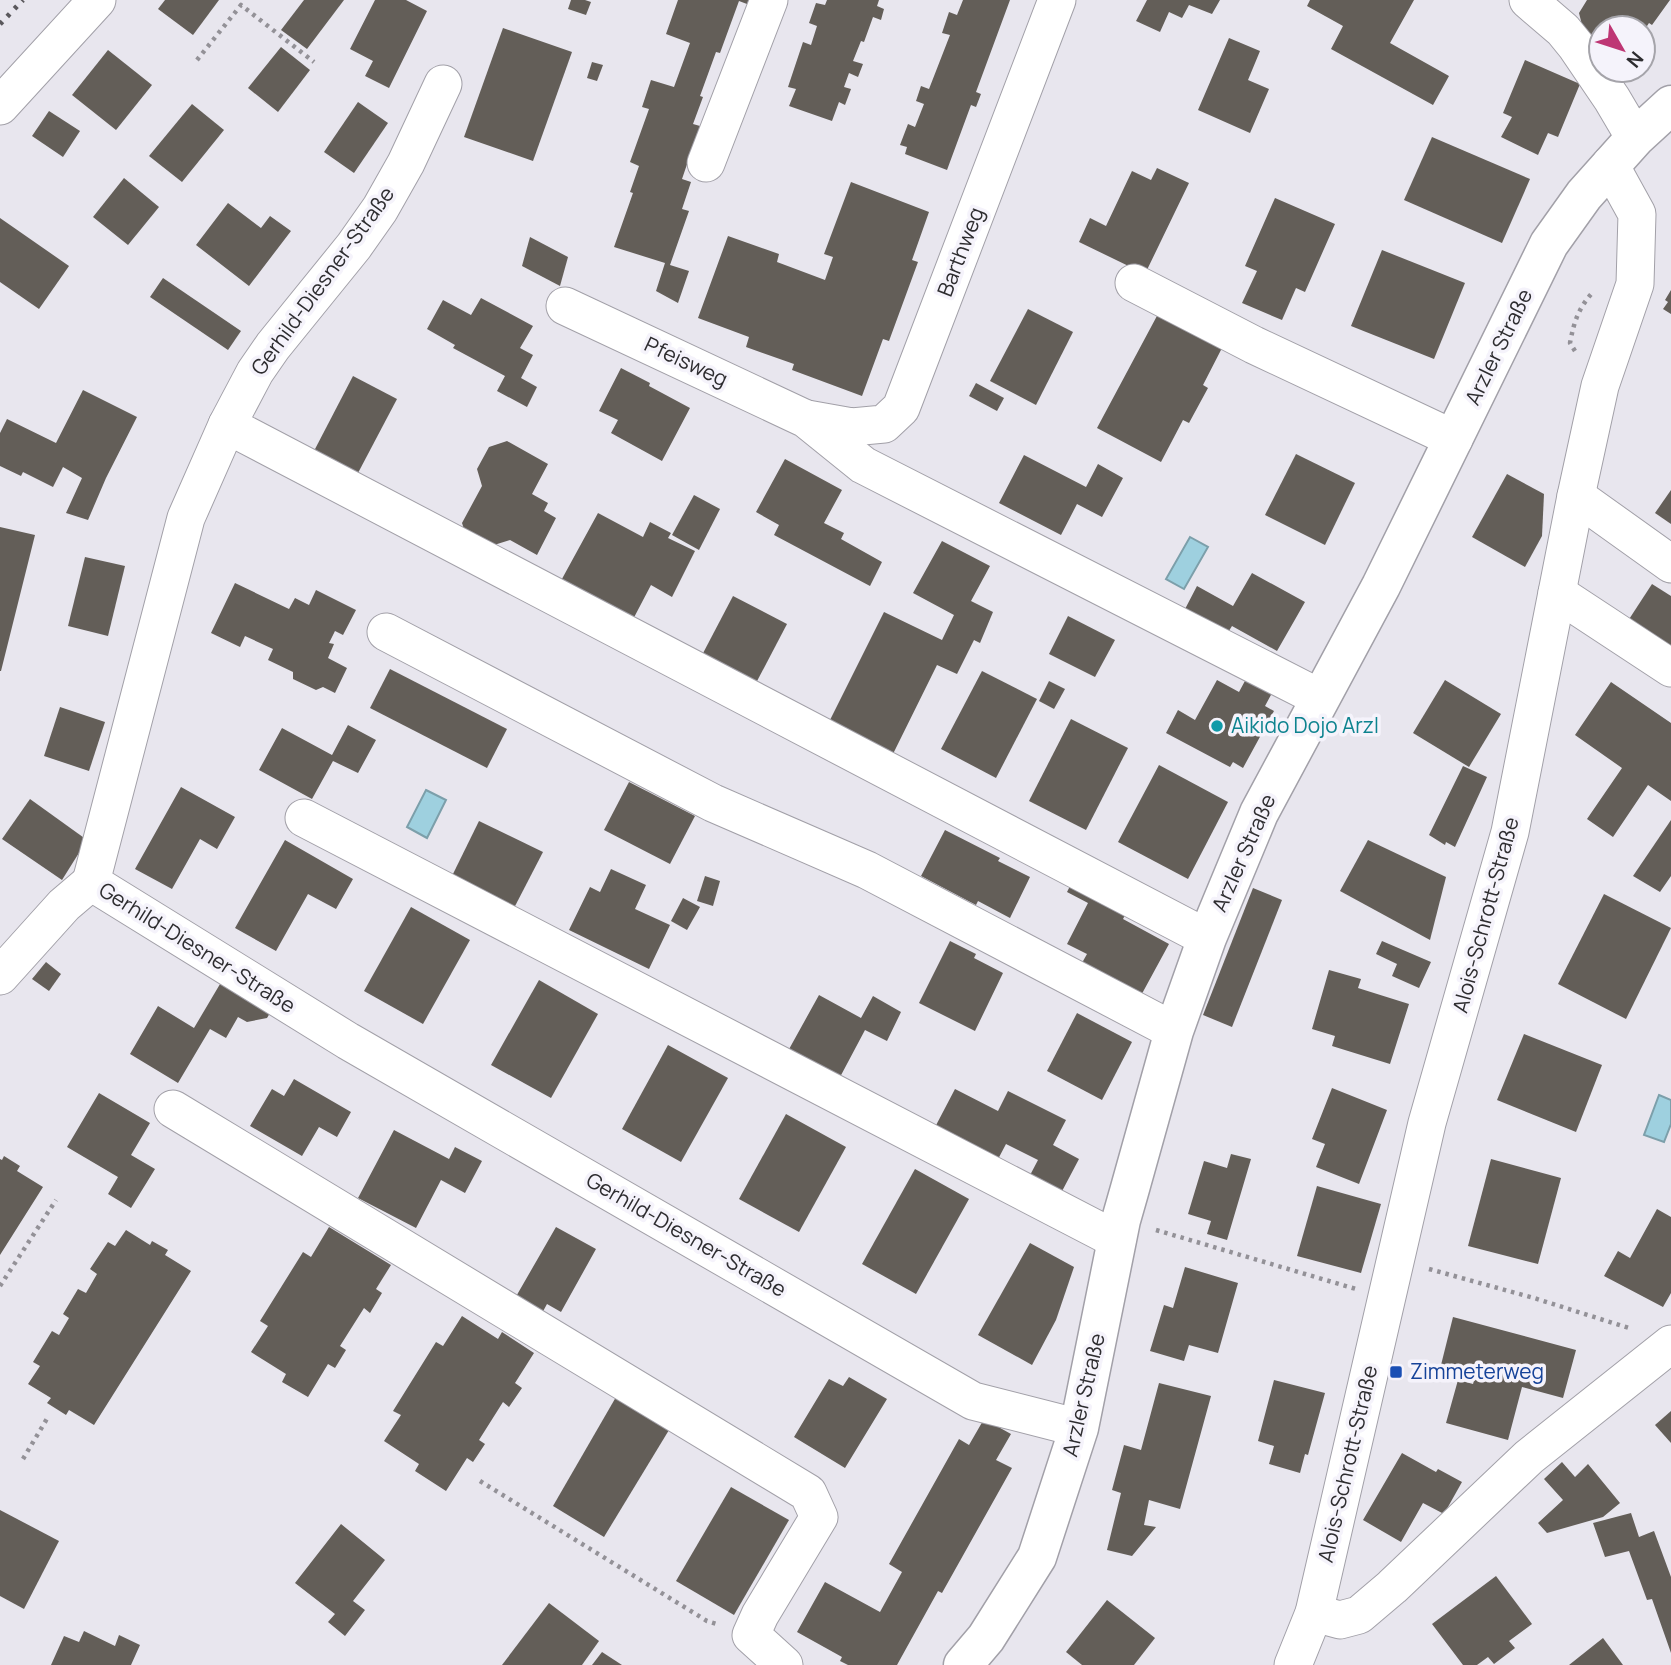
<svg xmlns="http://www.w3.org/2000/svg" width="1671" height="1665" font-family="Manrope,sans-serif">
<style>
.water{fill:#9ed0df;stroke:#7c9faa;stroke-width:2}
.building{fill:#635e58}
.lines{fill:none;stroke-linecap:round;stroke-linejoin:round}
.minor-casing{stroke:#a2a0a8;stroke-width:39}
.major-casing{stroke:#a2a0a8;stroke-width:41}
.path{stroke:#939197;stroke-width:4.5;stroke-dasharray:3.5 5;stroke-linecap:butt}
.minor{stroke:#fff;stroke-width:37}
.major{stroke:#fff;stroke-width:38}
.rail{stroke:#5a585c;stroke-width:5;stroke-dasharray:3.5 7;stroke-linecap:butt}
.culture-dot{fill:#0f9aa8;stroke:#f5f3fb;stroke-width:2.5}
.transit-dot{fill:#1a4fb4;stroke:#f5f3fb;stroke-width:2.5}
.labels{text-anchor:middle;stroke-width:7;stroke-linejoin:round;paint-order:stroke}
.street-label{font-size:21px;fill:#2e2d30;stroke:#f5f3fb}
.culture-label{font-size:21px;fill:#0d838f;stroke:#f5f3fb;text-anchor:start}
.transit-label{font-size:21px;fill:#164399;stroke:#f5f3fb;text-anchor:start}
</style>
<rect width="100%" height="100%" fill="#e8e6ee"/>
<g class="water">
<path d="M1190 537 1208 547 1184 589 1166 579Z"/>
<path d="M426 790 446 800 427 838 407 827Z"/>
<path d="M1659 1095 1671 1100V1124L1664 1142 1644 1135Z"/>
</g>
<g class="building">
<path d="M165 0H219L193 35 158 9Z"/>
<path d="M304 0H344L307 49 281 30Z"/>
<path d="M375 0H406L427 11 389 88 365 76 373 61 350 49Z"/>
<path d="M571 0H585L591 2 586 15 568 9Z"/>
<path d="M678 0H749L747 4 739 1 720 53 716 52 700 96 703 97 693 124 700 126 682 179 691 182 682 209 689 211 670 265 689 271 678 303 656 291 665 263 614 247 633 193 630 192 639 166 630 162 649 109 642 107 651 80 674 87 690 43 666 34Z"/>
<path d="M827 0H879L877 6 884 9 881 20 873 17 864 42 861 41 853 61 863 64 858 77 849 73 844 87 851 89 845 105 839 102 832 121 789 106 796 89 788 87 803 42 811 45 817 26 809 23 816 3 825 5Z"/>
<path d="M963 0H1010L976 92 981 94 976 107 971 105 947 170 905 154 907 147 900 145 908 124 915 127 924 104 916 101 921 86 929 89 950 35 942 33 949 12 957 15Z"/>
<path d="M1147 0H1220L1212 14 1189 5 1182 18 1169 12 1160 32 1136 21Z"/>
<path d="M1310 0H1414L1390 43 1449 76 1433 105 1331 49 1343 26 1307 6Z"/>
<path d="M1587 0H1670L1652 25 1649 23 1643 32V28H1601V40L1583 29 1579 13Z"/>
<path d="M503 28 572 52 533 161 464 137Z"/>
<path d="M1229 38 1260 51 1248 80 1269 89 1250 133 1198 110Z"/>
<path d="M281 47 310 70 278 112 248 88Z"/>
<path d="M108 50 152 85 116 130 72 95Z"/>
<path d="M1525 60 1580 84 1558 137 1548 133 1538 155 1501 137 1512 117 1503 113Z"/>
<path d="M592 62 603 65 597 81 587 78Z"/>
<path d="M358 102 388 123 354 173 324 152Z"/>
<path d="M192 104 224 130 182 182 149 156Z"/>
<path d="M49 111 80 131 63 157 32 136Z"/>
<path d="M1432 137 1530 179 1502 243 1404 200Z"/>
<path d="M1157 168 1189 183 1145 274 1079 242 1090 218 1106 226 1132 171 1151 180Z"/>
<path d="M124 178 159 207 128 245 93 217Z"/>
<path d="M851 182 929 212 912 260 918 262 889 341 883 339 862 396 792 370 794 364 746 347 749 337 698 318 728 236 779 254 777 262 825 280 833 257 824 254Z"/>
<path d="M1275 198 1335 224 1305 292 1296 288 1282 320 1242 303 1257 271 1245 266Z"/>
<path d="M228 203 261 228 270 216 291 231 249 286 196 245Z"/>
<path d="M0 218 69 266 39 309 0 282Z"/>
<path d="M530 237 568 257 560 286 522 266Z"/>
<path d="M1382 250 1465 283 1434 359 1351 326Z"/>
<path d="M163 278 241 331 228 350 150 297Z"/>
<path d="M1671 290V314L1663 309 1668 302 1665 300Z"/>
<path d="M481 298 533 326 520 348 533 355 521 378 537 387 527 407 497 391 505 376 453 348 455 345 427 329 443 300 471 315Z"/>
<path d="M1028 309 1073 332 1036 405 990 381Z"/>
<path d="M1158 314 1222 348 1203 385 1208 388 1189 423 1183 420 1161 462 1097 428Z"/>
<path d="M621 368 650 383 649 386 690 408 662 461 611 433 618 420 599 411Z"/>
<path d="M353 376 397 399 358 473 314 451Z"/>
<path d="M976 383 1004 398 997 411 969 396Z"/>
<path d="M83 390 137 417 106 478 88 520 66 513 82 478 63 467 53 487 23 472 21 476 0 466V433L7 419 56 443Z"/>
<path d="M507 441 548 464 532 494 548 503 544 511 556 518 537 555 510 540 494 545 464 529 462 523 482 486 477 469 489 447Z"/>
<path d="M1296 454 1355 483 1325 545 1265 515Z"/>
<path d="M1024 455 1086 487 1098 464 1123 478 1102 517 1077 504 1061 535 999 503Z"/>
<path d="M785 459 842 490 824 523 844 533 841 539 882 562 870 586 774 535 779 525 756 512Z"/>
<path d="M1507 474 1544 494 1542 536 1525 567 1472 537Z"/>
<path d="M1671 490V524L1655 513Z"/>
<path d="M694 495 720 509 699 550 672 535Z"/>
<path d="M598 513 643 537 650 522 671 533 668 538 695 551 672 597 651 585 629 627 557 588Z"/>
<path d="M0 527 35 535 1 671H0Z"/>
<path d="M942 541 990 566 971 601 993 612 980 643 974 640 957 674 937 665 890 760 826 728 884 612 942 640 954 615 913 593Z"/>
<path d="M85 557 125 566 108 636 68 626Z"/>
<path d="M1252 573 1305 602 1277 651 1232 626 1222 642 1184 611 1197 586 1233 606Z"/>
<path d="M235 583 289 609 295 598 309 605 316 590 356 610 343 635 335 631 329 643 334 644 328 658 347 668 335 693 323 687 316 690 293 679V672L268 660 273 649 245 636 240 647 211 633Z"/>
<path d="M1652 584 1671 596V661L1622 630Z"/>
<path d="M733 596 787 624 755 685 701 657Z"/>
<path d="M1068 616 1115 640 1095 677 1049 654Z"/>
<path d="M390 669 507 729 487 768 370 708Z"/>
<path d="M982 671 1037 699 996 778 941 749Z"/>
<path d="M1246 679 1272 693 1265 706 1274 711 1243 768 1233 762 1230 767 1166 733 1178 710 1195 720 1217 680 1239 692Z"/>
<path d="M1445 680 1501 714 1469 767 1413 733Z"/>
<path d="M1049 681 1065 689 1054 709 1039 701Z"/>
<path d="M1611 682 1671 723V801L1648 785 1613 837 1587 819 1622 768 1575 735Z"/>
<path d="M60 707 105 722 89 771 44 756Z"/>
<path d="M1071 719 1128 748 1086 830 1029 801Z"/>
<path d="M348 725 376 740 358 773 333 761 312 799 259 770 282 728 332 755Z"/>
<path d="M1159 765 1228 802 1188 879 1118 842Z"/>
<path d="M1463 766 1487 777 1455 847 1446 842 1445 845 1429 835Z"/>
<path d="M629 782 695 816 670 864 604 830Z"/>
<path d="M181 787 235 817 217 849 200 839 172 889 135 869Z"/>
<path d="M30 799 87 840 62 880 2 839Z"/>
<path d="M1671 820V876L1660 892 1633 876Z"/>
<path d="M479 821 543 852 513 910 451 878Z"/>
<path d="M945 830 1000 858 998 861 1030 877 1010 918 978 901 976 905 921 876Z"/>
<path d="M285 840 353 879 336 909 308 894 276 951 235 928Z"/>
<path d="M1368 840 1446 877 1430 940 1340 891Z"/>
<path d="M611 869 646 885 635 909 670 925 649 969 569 930 590 887 600 892Z"/>
<path d="M705 876 720 881 713 906 697 901Z"/>
<path d="M1074 878 1129 907 1123 919 1169 944 1138 1001 1078 970 1087 954 1067 944 1088 903 1067 892Z"/>
<path d="M1253 888 1282 900 1232 1027 1203 1015Z"/>
<path d="M1604 894 1671 928 1626 1019 1558 984Z"/>
<path d="M683 898 700 907 687 930 671 921Z"/>
<path d="M411 907 470 940 423 1024 364 991Z"/>
<path d="M950 941 976 954 974 958 1003 973 975 1031 919 1003Z"/>
<path d="M1382 941 1431 962 1419 988 1392 976 1397 964 1376 954Z"/>
<path d="M46 962 61 974 49 991 32 979Z"/>
<path d="M1329 970 1361 979 1358 988 1409 1004 1390 1064 1332 1046 1335 1036 1312 1029Z"/>
<path d="M223 979 273 1008 267 1018 247 1022 238 1017 226 1038 210 1029 178 1083 130 1054 158 1006 194 1028Z"/>
<path d="M539 980 598 1014 551 1098 491 1065Z"/>
<path d="M819 995 861 1018 873 996 901 1012 887 1041 865 1030 839 1079 788 1051Z"/>
<path d="M1077 1013 1132 1042 1102 1100 1047 1071Z"/>
<path d="M1524 1034 1602 1065 1576 1132 1497 1100Z"/>
<path d="M668 1045 728 1078 681 1162 622 1129Z"/>
<path d="M294 1079 351 1112 337 1137 319 1127 302 1156 250 1126 272 1089 284 1096Z"/>
<path d="M1332 1088 1387 1110 1359 1184 1316 1167 1325 1144 1312 1139Z"/>
<path d="M955 1089 998 1111 1008 1091 1066 1120 1053 1145 1079 1159 1060 1195 1028 1179 1038 1160 1006 1144 996 1163 933 1131Z"/>
<path d="M99 1093 150 1123 131 1155 155 1169 131 1208 108 1194 118 1177 67 1147Z"/>
<path d="M786 1114 846 1147 799 1232 739 1199Z"/>
<path d="M394 1130 449 1159 455 1147 482 1161 465 1193 441 1180 416 1228 358 1198Z"/>
<path d="M1231 1154 1251 1159 1227 1240 1207 1234 1211 1221 1188 1214 1204 1161 1227 1168Z"/>
<path d="M4 1156 20 1166 17 1171 43 1187 0 1255V1159L2 1160Z"/>
<path d="M1491 1159 1561 1178 1538 1264 1468 1246Z"/>
<path d="M915 1169 969 1199 916 1294 862 1264Z"/>
<path d="M1317 1186 1381 1204 1361 1273 1297 1256Z"/>
<path d="M1657 1209 1671 1217V1293L1663 1307 1604 1276 1618 1251 1630 1258Z"/>
<path d="M329 1227 391 1265 376 1289 382 1293 370 1313 364 1308 340 1346 346 1350 335 1368 328 1364 308 1397 282 1382 286 1374 251 1352 268 1326 260 1321 303 1252 311 1257Z"/>
<path d="M556 1227 596 1249 561 1312 547 1304 541 1315 514 1300Z"/>
<path d="M126 1230 150 1245 152 1241 168 1250 165 1255 191 1271 94 1425 69 1410 66 1415 47 1403 51 1398 28 1384 40 1366 33 1362 52 1331 59 1335 69 1318 63 1314 78 1289 86 1293 97 1274 90 1269 108 1242 115 1246Z"/>
<path d="M1030 1243 1074 1267 1056 1320 1032 1365 978 1335Z"/>
<path d="M1185 1267 1238 1283 1218 1353 1189 1345 1184 1361 1150 1351 1164 1305 1173 1308Z"/>
<path d="M462 1316 498 1339 502 1332 534 1353 515 1383 522 1388 509 1407 503 1402 479 1440 485 1444 473 1462 467 1458 446 1491 415 1471 419 1464 384 1441 401 1415 393 1411 436 1342 443 1346Z"/>
<path d="M1453 1317 1576 1350 1563 1398 1522 1387 1508 1440 1446 1423 1458 1380 1473 1384 1476 1374 1441 1365Z"/>
<path d="M849 1377 887 1399 845 1468 794 1437 829 1379 843 1386Z"/>
<path d="M1274 1380 1325 1393 1308 1455 1305 1454 1300 1473 1269 1464 1274 1446 1258 1441Z"/>
<path d="M1159 1383 1211 1396 1180 1509 1149 1500 1144 1525 1156 1527 1132 1556 1107 1550 1121 1493 1112 1490 1124 1445 1141 1450Z"/>
<path d="M616 1397 669 1430 604 1537 553 1506Z"/>
<path d="M1671 1411V1443L1655 1425Z"/>
<path d="M984 1419 1011 1434 996 1460 1012 1468 942 1593 938 1591 897 1665H848L840 1661 842 1657 797 1632 825 1582 880 1612 902 1572 889 1564 959 1439 969 1445Z"/>
<path d="M1402 1453 1436 1472 1438 1469 1462 1482 1444 1514 1423 1503 1401 1542 1363 1520Z"/>
<path d="M1562 1462 1575 1477 1588 1464 1620 1503 1603 1517 1547 1533 1538 1523 1563 1500 1544 1479Z"/>
<path d="M731 1487 789 1520 734 1615 676 1581Z"/>
<path d="M0 1510 59 1541 24 1609 0 1596Z"/>
<path d="M1631 1513 1639 1537 1654 1531 1671 1577V1653L1652 1599 1647 1600 1629 1551 1605 1557 1593 1523Z"/>
<path d="M341 1524 385 1560 353 1601 365 1610 345 1636 328 1622 335 1614 295 1583Z"/>
<path d="M1496 1576 1532 1624 1509 1641 1515 1648 1494 1664 1488 1657 1477 1665H1463L1432 1624Z"/>
<path d="M1107 1600 1155 1638 1134 1665H1082L1066 1652Z"/>
<path d="M549 1603 599 1641 582 1665H502Z"/>
<path d="M84 1631 115 1646 119 1635 140 1645 131 1665H51L64 1636 79 1642Z"/>
<path d="M1603 1638 1623 1665H1569Z"/>
<path d="M602 1652 622 1665H592Z"/>
</g>
<g class="lines">
<g class="minor-casing">
<g id="minor">
<path d="M1528 0 1563 30 1576 46 1612 99 1635 138"/>
<path d="M443 84 406 163 380 209 354 246 273 346 255 372 227 425 186 518 91 882 348 1041 973 1401 1079 1428"/>
<path d="M0 106 97 0"/>
<path d="M706 163 769 0"/>
<path d="M1134 283 1254 345 1454 439"/>
<path d="M565 306 806 419 863 465 1320 698"/>
<path d="M807 419 852 427 884 424 901 408 1057 0"/>
<path d="M227 425 1207 938"/>
<path d="M1576 496 1671 564"/>
<path d="M1557 593 1671 668"/>
<path d="M386 632 713 803 867 870 1174 1031"/>
<path d="M304 818 1117 1240"/>
<path d="M0 976 64 905 91 882"/>
<path d="M173 1109 808 1493 819 1517 760 1615 751 1635 784 1665"/>
<path d="M1314 1613 1340 1620 1359 1615 1392 1587 1529 1457 1671 1344"/>
<path d="M1293 1665 1314 1613 1427 1123 1510 832 1576 496 1600 386 1635 284 1637 214 1610 165"/>
</g>
</g>
<g class="major-casing">
<path id="major" d="M963 1665 986 1638 1037 1557 1079 1428 1121 1220 1129 1192 1174 1031 1207 938 1259 813 1381 586 1549 244 1584 195 1635 138 1671 105"/>
</g>
<g class="path">
<path d="M197 60 241 5 314 62"/>
<path d="M1575 351 1570 343C1574 321 1579 307 1594 291"/>
<path d="M1156 1230 1356 1289"/>
<path d="M1429 1269 1534 1298 1632 1329"/>
<path d="M0 1286 56 1200"/>
<path d="M23 1459 48 1417"/>
<path d="M480 1481 707 1621 720 1625"/>
</g>
<use href="#minor" class="minor"/>
<use href="#major" class="major"/>
<path class="rail" d="M0 24 23 0"/>
</g>
<circle class="culture-dot" cx="1217" cy="726" r="7"/>
<rect class="transit-dot" x="1389" y="1365" width="14" height="14" rx="3.5"/>
<g class="labels">
<g class="street-label">
<text transform="translate(961 252) rotate(-69)" y="7">Barthweg</text>
<text transform="translate(323 281) rotate(-54)" y="7">Gerhild-Diesner-Straße</text>
<text transform="translate(1499 347) rotate(-64)" y="7">Arzler Straße</text>
<text transform="translate(686 362) rotate(25)" y="7">Pfeisweg</text>
<text transform="translate(1244 853) rotate(-66)" y="7">Arzler Straße</text>
<text transform="translate(1486 915) rotate(-75)" y="7">Alois-Schrott-Straße</text>
<text transform="translate(197 948) rotate(32)" y="7">Gerhild-Diesner-Straße</text>
<text transform="translate(686 1235) rotate(30)" y="7">Gerhild-Diesner-Straße</text>
<text transform="translate(1084 1395) rotate(-77)" y="7">Arzler Straße</text>
<text transform="translate(1348 1464) rotate(-77)" y="7">Alois-Schrott-Straße</text>
</g>
<g class="culture-label">
<text x="1231" y="733">Aikido Dojo Arzl</text>
</g>
<g class="transit-label">
<text x="1410" y="1379">Zimmeterweg</text>
</g>
</g>
<g transform="translate(1622 49) rotate(129)"><circle r="33" fill="#f5f3fb" stroke="#a5a4aa" stroke-width="2"/>
<path d="M0-5L12 26L0 18L-12 26Z" fill="#be3674"/>
<text y="-10" font-size="19" font-weight="bold" text-anchor="middle" fill="#2e2d30">N</text>
</g>
</svg>
